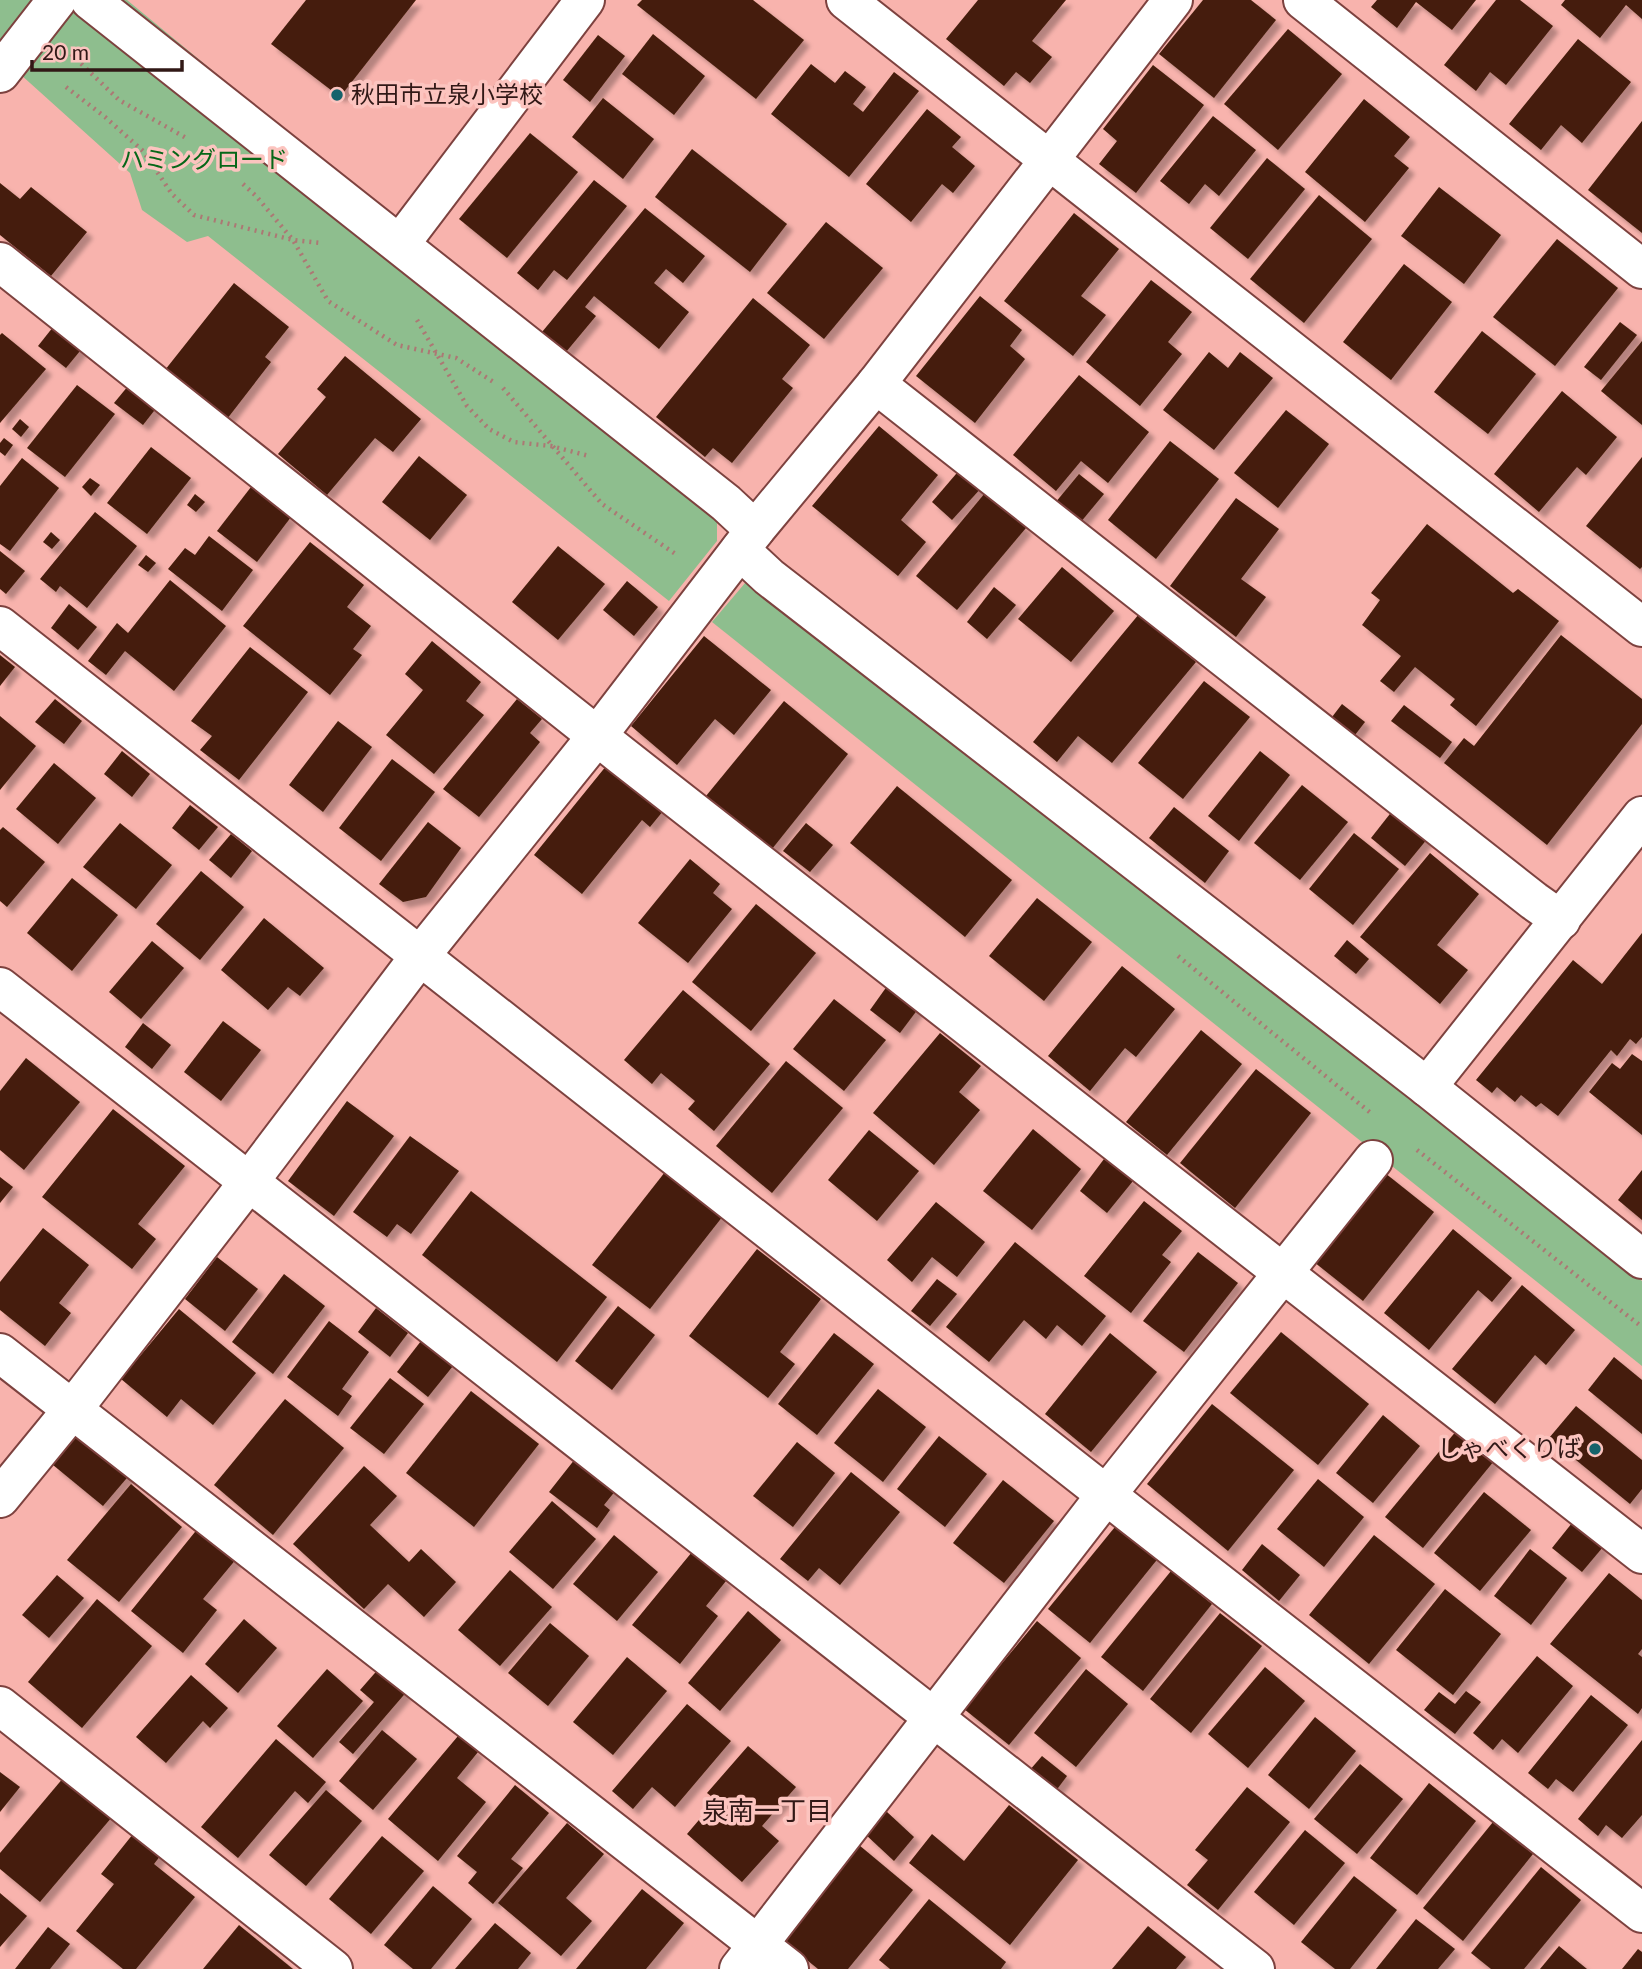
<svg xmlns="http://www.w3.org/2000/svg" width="1642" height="1969" font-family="Lato,'Noto Sans JP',sans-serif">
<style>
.green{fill:#8ebe8e}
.building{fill:#441e0b;filter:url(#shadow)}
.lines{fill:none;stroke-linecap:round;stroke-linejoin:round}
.minor-casing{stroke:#7d423f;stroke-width:42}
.path{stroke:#ac7874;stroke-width:4.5;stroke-dasharray:2 5;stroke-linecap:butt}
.minor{stroke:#fff;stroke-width:38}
.poi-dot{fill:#15636b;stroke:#fcc4bf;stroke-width:2.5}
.labels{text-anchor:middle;stroke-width:7;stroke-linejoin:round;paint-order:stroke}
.poi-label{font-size:24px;fill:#311816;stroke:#fcc4bf;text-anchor:start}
.park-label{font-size:24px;fill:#066718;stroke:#fcc4bf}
.neighbourhood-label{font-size:26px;fill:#311816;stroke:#fcc4bf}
</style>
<defs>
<filter id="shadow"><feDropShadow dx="6" dy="6" stdDeviation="2" flood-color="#0004"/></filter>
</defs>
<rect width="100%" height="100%" fill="#f8b3ad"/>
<g class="green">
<path d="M0 0H127L717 487V541L669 601 208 236 187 242 142 210 130 173 0 56Z"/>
<path d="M751 576 1642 1281V1366L712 622Z"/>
</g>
<g class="building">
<path d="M306 0H416L340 97 271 44Z"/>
<path d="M642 0H753L804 40 756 99 637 5Z"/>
<path d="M978 0H1066L1032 41 1052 57 1030 83 1016 72 1004 86 946 39Z"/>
<path d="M1203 0H1251L1276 20 1214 98 1159 54Z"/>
<path d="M1377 0H1476L1452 30 1416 2 1397 28 1371 7Z"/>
<path d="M1496 0H1520L1553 26 1506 85 1490 72 1476 91 1444 65Z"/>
<path d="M1565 0H1642V19L1626 5 1600 38 1561 5Z"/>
<path d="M1288 29 1342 74 1278 150 1224 104Z"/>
<path d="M653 34 705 76 674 115 622 74Z"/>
<path d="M598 35 625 56 590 102 563 80Z"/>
<path d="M1578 39 1631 82 1582 143 1561 125 1541 150 1509 124Z"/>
<path d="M811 64 835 83 845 71 866 87 853 104 863 112 894 72 919 91 849 177 771 114Z"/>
<path d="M1153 65 1204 105 1136 193 1099 164 1117 141 1103 129Z"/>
<path d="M603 98 654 139 623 179 572 137Z"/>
<path d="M1364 99 1410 137 1394 156 1409 168 1365 222 1305 172Z"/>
<path d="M927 109 961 137 952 147 975 166 953 193 942 184 911 222 866 184Z"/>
<path d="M1213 116 1256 150 1219 196 1205 184 1189 204 1160 181Z"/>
<path d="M1642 121V233L1588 190Z"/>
<path d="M530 133 578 172 507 258 459 219Z"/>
<path d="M692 149 787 224 750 272 655 197Z"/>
<path d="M1267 158 1305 189 1248 259 1210 228Z"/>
<path d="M594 180 627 206 567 280 554 270 538 290 517 273Z"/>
<path d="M0 183 20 199 31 187 87 232 51 276 0 235Z"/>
<path d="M1439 187 1501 235 1464 284 1401 236Z"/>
<path d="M1319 195 1372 239 1304 323 1250 279Z"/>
<path d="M645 208 705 256 683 283 666 269 654 283 689 312 659 349 594 296 585 307 596 316 566 352 542 332Z"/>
<path d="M1074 213 1119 249 1081 296 1106 315 1073 356 1004 301Z"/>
<path d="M826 222 883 268 824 339 767 293Z"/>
<path d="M1557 239 1618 288 1555 366 1493 317Z"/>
<path d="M1404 264 1452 302 1391 380 1343 342Z"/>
<path d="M1151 280 1192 312 1168 342 1182 354 1140 406 1086 362Z"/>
<path d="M234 283 289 327 265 357 271 362 227 419 165 370Z"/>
<path d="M980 296 1022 330 1010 346 1025 359 975 423 916 376Z"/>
<path d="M753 298 810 345 782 379 793 388 732 463 713 448 705 457 656 417Z"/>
<path d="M57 322 85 345 66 368 38 346Z"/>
<path d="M1620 322 1637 335 1601 380 1584 367Z"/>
<path d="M1482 331 1536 374 1488 434 1434 392Z"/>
<path d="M2 333 46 369 0 423V335Z"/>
<path d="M1642 341V425L1601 391Z"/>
<path d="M1209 352 1228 368 1240 352 1273 378 1214 450 1163 410Z"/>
<path d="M345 356 421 419 393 452 375 438 327 495 278 454 326 397 317 389Z"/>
<path d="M1079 375 1149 432 1108 483 1081 461 1056 491 1013 455Z"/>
<path d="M133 380 161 402 143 425 114 403Z"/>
<path d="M77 385 115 414 65 477 27 448Z"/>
<path d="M1562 391 1617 437 1586 475 1577 467 1539 512 1494 474Z"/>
<path d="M1286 410 1329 444 1278 508 1234 473Z"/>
<path d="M20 419 29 427 21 437 12 429Z"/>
<path d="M879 426 938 475 901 520 926 542 898 576 812 506Z"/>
<path d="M4 438 13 445 5 456 0 452V443Z"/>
<path d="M1170 441 1219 479 1156 559 1108 520Z"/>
<path d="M151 447 191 478 147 534 107 503Z"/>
<path d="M419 456 467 495 430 540 382 502Z"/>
<path d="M1642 457V567L1640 569 1586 526Z"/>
<path d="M22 458 59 488 10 551 0 544V486Z"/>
<path d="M962 467 983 486 952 520 932 502Z"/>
<path d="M1079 474 1104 494 1080 523 1055 503Z"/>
<path d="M90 478 100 485 91 496 82 487Z"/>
<path d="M251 487 291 517 257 562 217 531Z"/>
<path d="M985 493 1026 528 957 610 916 576Z"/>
<path d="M195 494 205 502 196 512 187 505Z"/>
<path d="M1236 498 1279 529 1241 579 1266 597 1236 637 1170 586Z"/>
<path d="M95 512 137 546 87 608 60 586 56 592 40 579Z"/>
<path d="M1427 524 1513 593 1518 589 1559 621 1476 726 1450 705 1455 699 1415 667 1394 692 1380 681 1401 656 1362 625 1380 600 1371 593Z"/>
<path d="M51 532 60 540 52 549 43 542Z"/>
<path d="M209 536 253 570 222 611 168 569 185 548 195 555Z"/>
<path d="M310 542 364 585 347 607 371 626 353 649 362 655 330 695 243 626Z"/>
<path d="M558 546 605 584 558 640 512 602Z"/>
<path d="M0 551 25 571 6 594 0 589Z"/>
<path d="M146 555 156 563 148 572 138 565Z"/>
<path d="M1062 567 1114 611 1071 662 1018 619Z"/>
<path d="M170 580 226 626 174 691 125 651 106 675 88 661 117 623 128 633Z"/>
<path d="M627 581 658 607 634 636 603 610Z"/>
<path d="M994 587 1016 605 987 639 967 622Z"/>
<path d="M69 604 97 627 78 650 51 628Z"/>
<path d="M1139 614 1196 662 1112 763 1078 736 1057 762 1033 742Z"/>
<path d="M1561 635 1642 699V724L1547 845 1444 763 1464 738 1474 746Z"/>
<path d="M704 636 771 690 734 735 715 719 677 765 631 726Z"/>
<path d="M432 641 481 682 466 701 484 715 434 774 386 735 423 690 405 674Z"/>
<path d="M250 647 308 692 239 780 200 750 212 736 191 721Z"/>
<path d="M0 655 15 667 0 686Z"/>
<path d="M1204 681 1250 717 1183 799 1138 763Z"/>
<path d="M55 699 82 721 64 744 35 722Z"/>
<path d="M517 699 542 719 530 733 540 742 479 817 443 789Z"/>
<path d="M784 701 848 754 772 849 706 796Z"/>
<path d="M1342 704 1365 722 1355 735 1332 717Z"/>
<path d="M1404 705 1452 742 1440 758 1391 721Z"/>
<path d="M0 716 36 746 0 790Z"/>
<path d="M338 721 372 747 323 812 289 785Z"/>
<path d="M122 751 150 774 132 797 104 774Z"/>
<path d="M1260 751 1290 775 1239 841 1208 816Z"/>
<path d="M392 759 435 792 381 861 339 828Z"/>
<path d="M611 760 668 805 650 827 642 820 582 894 534 855Z"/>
<path d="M54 763 96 798 58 844 16 809Z"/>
<path d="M1302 785 1348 822 1300 880 1254 843Z"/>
<path d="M897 786 1012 880 965 937 850 843Z"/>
<path d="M190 805 218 827 199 850 172 828Z"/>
<path d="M1174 807 1229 851 1205 883 1149 838Z"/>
<path d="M1393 810 1428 838 1405 866 1371 838Z"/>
<path d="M428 822 461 848 426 897 403 902 379 884Z"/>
<path d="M120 823 172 865 136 909 83 867Z"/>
<path d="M806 823 833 845 810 872 783 851Z"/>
<path d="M3 827 45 862 7 907 0 901V830Z"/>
<path d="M1354 833 1399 869 1353 925 1309 889Z"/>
<path d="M231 834 252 851 231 878 209 860Z"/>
<path d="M1430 853 1479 894 1437 945 1468 970 1440 1004 1360 937Z"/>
<path d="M690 859 720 884 713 893 732 909 688 963 638 923Z"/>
<path d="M201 871 244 907 200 960 156 924Z"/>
<path d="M72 878 118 915 72 971 27 933Z"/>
<path d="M1037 898 1092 942 1044 1001 989 956Z"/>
<path d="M756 904 816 953 751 1031 692 982Z"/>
<path d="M264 918 324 968 300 996 288 987 268 1010 221 970Z"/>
<path d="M1642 933V1037L1636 1044 1630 1039 1617 1056 1611 1050 1558 1116 1541 1103 1536 1107 1521 1095 1515 1102 1497 1087 1492 1093 1476 1080 1573 960 1602 984Z"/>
<path d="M1347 940 1369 959 1356 974 1334 956Z"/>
<path d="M152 941 184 968 141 1019 109 992Z"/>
<path d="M1122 966 1175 1009 1136 1057 1125 1048 1090 1091 1048 1056Z"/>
<path d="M890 982 921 1005 900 1033 870 1010Z"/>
<path d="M683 990 770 1064 714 1131 688 1109 695 1101 661 1073 652 1084 624 1060Z"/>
<path d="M834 999 886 1040 844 1091 793 1049Z"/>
<path d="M223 1021 261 1050 221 1101 184 1072Z"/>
<path d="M143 1023 171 1045 152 1069 125 1047Z"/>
<path d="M1201 1030 1242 1064 1167 1155 1126 1122Z"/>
<path d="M940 1033 981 1066 959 1092 980 1110 934 1165 873 1113Z"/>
<path d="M1632 1054 1642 1061V1135L1589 1092 1612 1063 1620 1069Z"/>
<path d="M26 1058 80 1102 24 1170 0 1150V1091Z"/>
<path d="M786 1061 843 1108 772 1193 716 1146Z"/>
<path d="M1256 1069 1311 1113 1235 1208 1180 1163Z"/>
<path d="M347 1101 394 1136 334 1216 288 1181Z"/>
<path d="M113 1109 185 1166 138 1224 156 1239 132 1269 42 1197Z"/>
<path d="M1033 1129 1081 1169 1032 1230 983 1191Z"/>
<path d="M869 1130 919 1171 877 1221 828 1180Z"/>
<path d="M410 1136 459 1171 411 1234 397 1224 387 1237 353 1212Z"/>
<path d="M1104 1159 1133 1181 1107 1213 1080 1191Z"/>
<path d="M1642 1170V1220L1618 1200Z"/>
<path d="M665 1172 723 1216 650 1309 592 1265Z"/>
<path d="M1385 1173 1434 1212 1363 1301 1314 1262Z"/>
<path d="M0 1177 13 1187 0 1203Z"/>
<path d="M471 1191 607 1297 557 1362 422 1255Z"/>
<path d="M1144 1201 1182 1231 1162 1255 1171 1262 1131 1313 1084 1276Z"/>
<path d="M936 1202 985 1242 957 1277 932 1257 912 1282 887 1260Z"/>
<path d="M43 1228 89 1265 59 1303 71 1313 45 1346 0 1310V1282Z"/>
<path d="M1453 1229 1512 1278 1492 1302 1478 1290 1429 1350 1384 1313Z"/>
<path d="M1015 1242 1106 1316 1082 1346 1057 1325 1046 1339 1024 1320 989 1362 946 1327Z"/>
<path d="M757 1249 821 1299 780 1352 795 1364 768 1398 689 1336Z"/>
<path d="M1198 1252 1238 1283 1184 1352 1143 1321Z"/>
<path d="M217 1257 258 1289 225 1331 185 1299Z"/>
<path d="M284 1274 325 1306 273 1374 232 1342Z"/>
<path d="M937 1279 957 1294 930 1326 911 1311Z"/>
<path d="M1522 1285 1575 1330 1546 1365 1535 1355 1495 1404 1452 1369Z"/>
<path d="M618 1306 655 1335 612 1390 575 1361Z"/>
<path d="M376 1308 408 1333 390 1357 358 1332Z"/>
<path d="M179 1309 256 1373 213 1425 181 1399 167 1417 121 1379Z"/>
<path d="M329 1321 369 1352 342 1389 352 1396 338 1416 287 1377Z"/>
<path d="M1281 1332 1369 1404 1318 1465 1230 1393Z"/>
<path d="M834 1333 874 1364 817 1435 778 1404Z"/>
<path d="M1110 1333 1157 1372 1091 1452 1045 1414Z"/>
<path d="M421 1341 453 1366 428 1397 397 1372Z"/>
<path d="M1614 1357 1642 1380V1434L1588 1390Z"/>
<path d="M390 1378 424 1404 384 1454 350 1428Z"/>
<path d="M878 1389 926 1427 883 1482 834 1443Z"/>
<path d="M471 1391 539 1444 474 1527 406 1473Z"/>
<path d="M285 1399 344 1448 273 1535 214 1485Z"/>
<path d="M1212 1404 1294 1470 1228 1551 1147 1484Z"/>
<path d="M1576 1406 1642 1460V1489L1630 1504 1549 1438Z"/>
<path d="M1383 1415 1420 1446 1373 1503 1336 1473Z"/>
<path d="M1457 1430 1494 1461 1423 1548 1385 1517Z"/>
<path d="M81 1431 132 1472 103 1506 53 1465Z"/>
<path d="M939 1436 987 1474 945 1527 897 1489Z"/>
<path d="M797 1442 835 1473 793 1527 753 1496Z"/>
<path d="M575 1459 616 1490 604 1505 610 1510 597 1528 549 1492Z"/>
<path d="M364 1466 397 1496 370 1525 409 1562 421 1549 456 1582 424 1617 388 1584 364 1609 293 1544Z"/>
<path d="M851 1472 900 1512 840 1585 819 1568 808 1581 780 1559Z"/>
<path d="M1318 1479 1364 1517 1324 1567 1277 1529Z"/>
<path d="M1003 1480 1054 1521 1004 1583 953 1543Z"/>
<path d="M131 1484 182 1527 119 1602 67 1560Z"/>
<path d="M1484 1492 1531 1530 1480 1591 1434 1553Z"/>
<path d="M552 1501 596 1539 553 1589 509 1552Z"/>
<path d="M1119 1522 1160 1556 1090 1643 1048 1609Z"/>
<path d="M1572 1523 1603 1547 1582 1572 1552 1548Z"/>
<path d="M199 1527 237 1558 203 1599 217 1610 183 1653 131 1611Z"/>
<path d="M614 1535 658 1572 617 1621 573 1584Z"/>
<path d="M1374 1535 1435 1584 1369 1664 1309 1615Z"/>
<path d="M1262 1544 1300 1575 1279 1601 1242 1570Z"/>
<path d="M1530 1549 1567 1578 1531 1625 1494 1596Z"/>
<path d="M692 1552 726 1581 706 1606 718 1616 680 1664 632 1625Z"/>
<path d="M510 1570 552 1607 500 1666 458 1630Z"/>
<path d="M1171 1571 1212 1604 1143 1691 1101 1657Z"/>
<path d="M1609 1573 1642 1600V1649L1638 1654 1642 1657V1708L1638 1714 1550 1644Z"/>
<path d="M57 1575 84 1598 49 1638 22 1615Z"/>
<path d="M1445 1589 1501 1634 1453 1695 1396 1650Z"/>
<path d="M97 1599 152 1646 82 1728 28 1682Z"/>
<path d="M748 1611 781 1640 720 1711 688 1683Z"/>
<path d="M1220 1613 1262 1646 1191 1733 1150 1699Z"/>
<path d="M244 1619 277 1648 238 1693 205 1664Z"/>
<path d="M1037 1621 1081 1658 1009 1745 964 1709Z"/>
<path d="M550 1623 589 1656 548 1706 508 1673Z"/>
<path d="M1537 1656 1573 1686 1518 1753 1502 1739 1493 1750 1473 1733Z"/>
<path d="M627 1657 667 1691 613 1755 573 1722Z"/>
<path d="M381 1666 409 1689 353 1754 339 1742 374 1702 360 1690Z"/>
<path d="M1265 1667 1305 1701 1248 1768 1208 1734Z"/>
<path d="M327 1669 363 1701 313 1758 277 1726Z"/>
<path d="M1086 1669 1128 1704 1076 1767 1034 1733Z"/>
<path d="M191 1675 228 1708 210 1728 203 1721 166 1763 136 1737Z"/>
<path d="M1466 1691 1481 1702 1455 1734 1424 1710 1439 1692 1455 1704Z"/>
<path d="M1591 1695 1628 1725 1573 1792 1556 1779 1548 1789 1528 1773Z"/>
<path d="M687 1704 731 1741 675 1807 652 1787 633 1809 612 1791Z"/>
<path d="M1315 1717 1356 1751 1309 1809 1268 1775Z"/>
<path d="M382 1730 417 1759 373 1810 339 1781Z"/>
<path d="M458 1736 478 1752 457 1778 486 1802 438 1861 388 1819Z"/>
<path d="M276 1739 326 1782 308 1803 295 1791 238 1858 201 1827Z"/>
<path d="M1642 1740V1815L1622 1838 1606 1825 1598 1836 1578 1819Z"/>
<path d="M748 1746 796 1787 762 1826 779 1841 742 1882 687 1834 716 1800 707 1793Z"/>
<path d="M1042 1756 1067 1776 1055 1792 1029 1771Z"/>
<path d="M1360 1764 1403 1799 1357 1854 1314 1819Z"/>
<path d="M0 1772 20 1787 0 1812Z"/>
<path d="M64 1777 112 1817 40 1902 0 1869V1853Z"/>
<path d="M1429 1783 1476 1821 1417 1895 1370 1858Z"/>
<path d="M515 1785 549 1813 511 1859 523 1868 493 1904 468 1883 477 1872 457 1856Z"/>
<path d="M1247 1787 1290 1822 1218 1910 1187 1885 1208 1860 1195 1850Z"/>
<path d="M326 1790 362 1821 306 1886 269 1855Z"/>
<path d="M1009 1805 1078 1860 1010 1945 909 1863 932 1834 964 1861Z"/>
<path d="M886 1811 914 1837 894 1861 865 1834Z"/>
<path d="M1493 1822 1533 1854 1463 1941 1423 1908Z"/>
<path d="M567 1823 604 1854 566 1898 592 1921 561 1956 498 1903Z"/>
<path d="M137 1829 164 1851 154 1864 195 1897 136 1969H123L76 1931 114 1884 101 1874Z"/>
<path d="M1305 1830 1345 1863 1294 1925 1254 1892Z"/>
<path d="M382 1836 424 1871 371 1934 329 1899Z"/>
<path d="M859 1845 913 1890 848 1969H818L781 1939Z"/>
<path d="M1541 1867 1581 1900 1524 1969H1491L1471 1953Z"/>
<path d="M1354 1876 1397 1910 1350 1969H1335L1301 1942Z"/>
<path d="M433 1886 472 1919 431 1969H413L384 1945Z"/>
<path d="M642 1889 684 1923 646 1969H576Z"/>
<path d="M0 1893 27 1916 0 1947Z"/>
<path d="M929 1899 1006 1962 1001 1969H890L879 1960Z"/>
<path d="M1416 1919 1455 1949 1438 1969H1376Z"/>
<path d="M495 1923 531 1953 518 1969H455Z"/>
<path d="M239 1925 293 1969H203Z"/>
<path d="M1148 1926 1186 1957 1176 1969H1112Z"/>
<path d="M48 1927 70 1944 50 1969H15Z"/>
<path d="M1559 1946 1587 1969H1540Z"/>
<path d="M1638 1949 1642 1952V1969H1622Z"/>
</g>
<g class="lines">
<g class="minor-casing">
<g id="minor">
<path d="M90 0 726 503 755 530"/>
<path d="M846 0 1642 627"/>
<path d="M1303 0 1642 269"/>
<path d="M0 73 57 0"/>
<path d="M400 244 585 0"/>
<path d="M0 262 621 755 1642 1554"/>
<path d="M876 384 1534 901 1561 920"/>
<path d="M740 550 769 577 1427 1087 1642 1259"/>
<path d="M0 626 1128 1512 1642 1913"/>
<path d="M0 987 1255 1969"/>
<path d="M1427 1087 1642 816"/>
<path d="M0 1353 789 1969"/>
<path d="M0 1498 72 1410 248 1183 420 956 597 736 755 530 876 384 1173 0"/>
<path d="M0 1706 333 1969"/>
<path d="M739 1969 1106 1495 1373 1160"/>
</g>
</g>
<g class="path">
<path d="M71 54 119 100 188 139"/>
<path d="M66 87 105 117 143 151 172 194 194 215 293 240 320 243"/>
<path d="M243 184 256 196 293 240 328 301 397 345 456 358 495 383"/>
<path d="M417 320 467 406 489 429 514 442 551 446 589 456"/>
<path d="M503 388 602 504 677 555"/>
<path d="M1178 956 1372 1114"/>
<path d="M1417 1150 1642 1327"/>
</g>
<use href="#minor" class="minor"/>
</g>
<g class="poi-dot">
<circle cx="337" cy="95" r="7"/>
<circle cx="1595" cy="1449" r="7"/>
</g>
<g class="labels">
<g class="poi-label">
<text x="351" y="103">秋田市立泉小学校</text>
<text x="1581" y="1457" text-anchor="end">しゃべくりば</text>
</g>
<g class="park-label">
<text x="204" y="168">ハミングロード</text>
</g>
<g class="neighbourhood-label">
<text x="767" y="1820">泉南一丁目</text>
</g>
</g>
<path d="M32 60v10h150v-10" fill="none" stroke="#311816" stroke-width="3.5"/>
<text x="42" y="60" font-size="21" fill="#311816" stroke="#fcc4bf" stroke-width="5" paint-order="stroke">20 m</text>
</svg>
